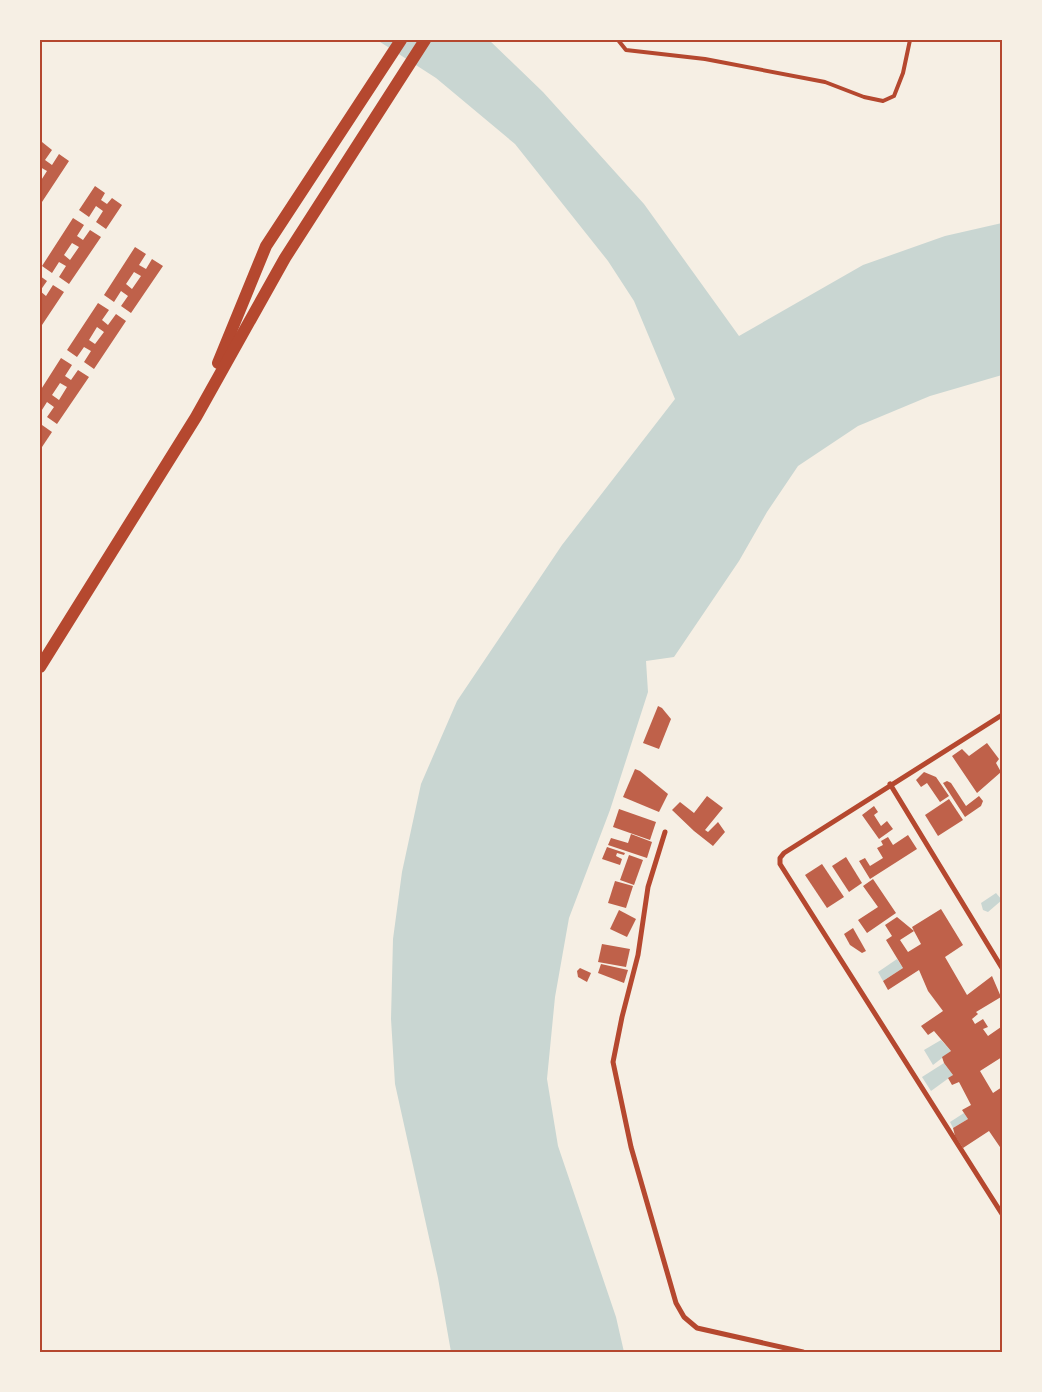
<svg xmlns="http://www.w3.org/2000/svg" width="1042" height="1392" font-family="'PT Sans Narrow',sans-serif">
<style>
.water{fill:#c9d6d2}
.building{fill:#bf614a;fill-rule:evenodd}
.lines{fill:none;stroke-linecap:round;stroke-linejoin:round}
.service{stroke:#b5482f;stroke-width:4}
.minor{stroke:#b5482f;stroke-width:5}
.trunk{stroke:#b5482f;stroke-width:12}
.neatline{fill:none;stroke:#b5482f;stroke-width:2}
</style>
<rect width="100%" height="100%" fill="#f6efe4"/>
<g class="water">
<path d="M377 40H489L543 92 644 204 739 336 863 265 945 236 1002 223V375L930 396 858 426 798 466 767 512 739 561 674 657 646 661 648 692 610 810 569 918 555 997 547 1079 558 1146 616 1317 624 1352H451L438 1278 395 1084 391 1019 393 939 402 872 421 784 457 701 562 545 675 399 634 301 608 261 515 144 436 78Z"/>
<path d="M996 893 1002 900 988 912 983 910 981 903Z"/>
<path d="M897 959 903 968 883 981 878 972Z"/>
<path d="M941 1040 951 1051 933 1065 924 1050Z"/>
<path d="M944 1063 953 1075 931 1091 922 1077Z"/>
<path d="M964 1113 968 1119 953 1128 950 1122Z"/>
</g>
<g class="building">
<path d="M42 142 52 150 45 160 52 165 59 154 69 161 40 205V182L47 171 40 167V145Z"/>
<path d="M95 186 105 193 101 200 107 204 112 198 122 205 106 229 96 222 103 211 96 206 89 217 79 210Z"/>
<path d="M73 218 84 225 77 236 83 240 90 230 101 237 69 284 59 277 66 266 59 262 52 273 42 266ZM72 243 79 247 70 260 64 255Z"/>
<path d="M135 247 146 254 139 265 146 269 152 259 163 266 131 313 121 306 128 296 121 291 114 302 104 295ZM134 272 141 276 132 289 126 284Z"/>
<path d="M40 276 47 281 40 291Z"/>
<path d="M53 285 64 292 40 328V305L42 303 40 301V291L46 296Z"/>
<path d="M98 303 109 310 102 320 108 325 116 314 126 321 94 369 84 362 91 351 84 347 77 357 67 350ZM97 327 104 332 95 344 89 340Z"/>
<path d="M61 358 72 365 65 376 71 380 78 370 89 377 57 424 47 417 54 407 47 402 40 413V391ZM60 383 67 387 59 400 52 395Z"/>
<path d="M42 425 52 432 40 450V428Z"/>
<path d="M658 706 662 708 671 719 659 749 643 743Z"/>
<path d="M987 743 999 759 996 763 1001 772 977 793 952 756 962 749 969 756Z"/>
<path d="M635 769 640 771 668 794 659 812 623 797Z"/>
<path d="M924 772 936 777 949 796 940 802 927 783 921 787 916 780Z"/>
<path d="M947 781 951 783 966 806 979 796 983 801 981 806 965 817 943 783Z"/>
<path d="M707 796 723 808 705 830 708 832 718 822 725 832 713 846 694 831 672 810 680 802 694 813Z"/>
<path d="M949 799 963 820 938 836 925 815Z"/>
<path d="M874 806 878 812 874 815 881 826 887 821 893 829 879 839 862 815Z"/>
<path d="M619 809 656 822 650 840 613 827Z"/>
<path d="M631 834 652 842 647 858 608 845 611 838 628 843Z"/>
<path d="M908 835 917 849 870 879 859 861 865 858 870 866 883 858 877 848 883 845 881 841 888 837 893 845Z"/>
<path d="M607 847 625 853 624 855 617 853 616 856 622 859 620 865 602 859Z"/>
<path d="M629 855 643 860 634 885 620 880Z"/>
<path d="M846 857 862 883 849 892 832 866Z"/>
<path d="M822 864 844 897 827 908 805 875Z"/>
<path d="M873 879 896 913 867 933 858 920 878 907 863 886Z"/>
<path d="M615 881 633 886 626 908 608 903Z"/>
<path d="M941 909 963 945 945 957 967 995 992 976 1001 997 976 1012 978 1014 972 1019 975 1024 983 1019 988 1027 983 1029 988 1036 1001 1027 1002 1028V1057L980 1071 993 1093 1002 1087V1150L989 1131 963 1148 955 1136 953 1128 968 1119 962 1110 971 1105 959 1082 952 1085 948 1078 953 1075 944 1063 942 1057 951 1051 934 1031 928 1035 921 1026 943 1011 928 991 919 970 888 990 883 981 903 968 886 940 892 936 885 925 897 917 914 931 912 927ZM914 931 921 944 908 952 900 940Z"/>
<path d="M619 910 636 919 627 937 610 929Z"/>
<path d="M853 928 866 951 862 953 850 945 844 934Z"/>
<path d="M602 944 630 949 626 967 598 962Z"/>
<path d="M601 964 628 970 624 983 598 973Z"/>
<path d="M580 968 591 973 587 982 578 977 577 971Z"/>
</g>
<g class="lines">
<path class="service" d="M618 40 626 50 705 59 825 82 864 97 883 101 894 96 903 73 910 40"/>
<g class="minor">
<path d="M1002 715 784 853 780 858V864L1002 1214"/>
<path d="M890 784 1002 968"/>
<path d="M665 832 648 887 638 955 622 1017 613 1062 631 1147 676 1303 684 1317 697 1328 803 1352"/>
</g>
<g class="trunk">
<path d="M218 363 266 246 401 40"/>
<path d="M40 667 196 417 285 258 425 40"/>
</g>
</g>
<rect width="1042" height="1392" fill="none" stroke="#f6efe4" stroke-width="82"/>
<rect x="41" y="41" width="960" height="1310" class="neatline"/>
</svg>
